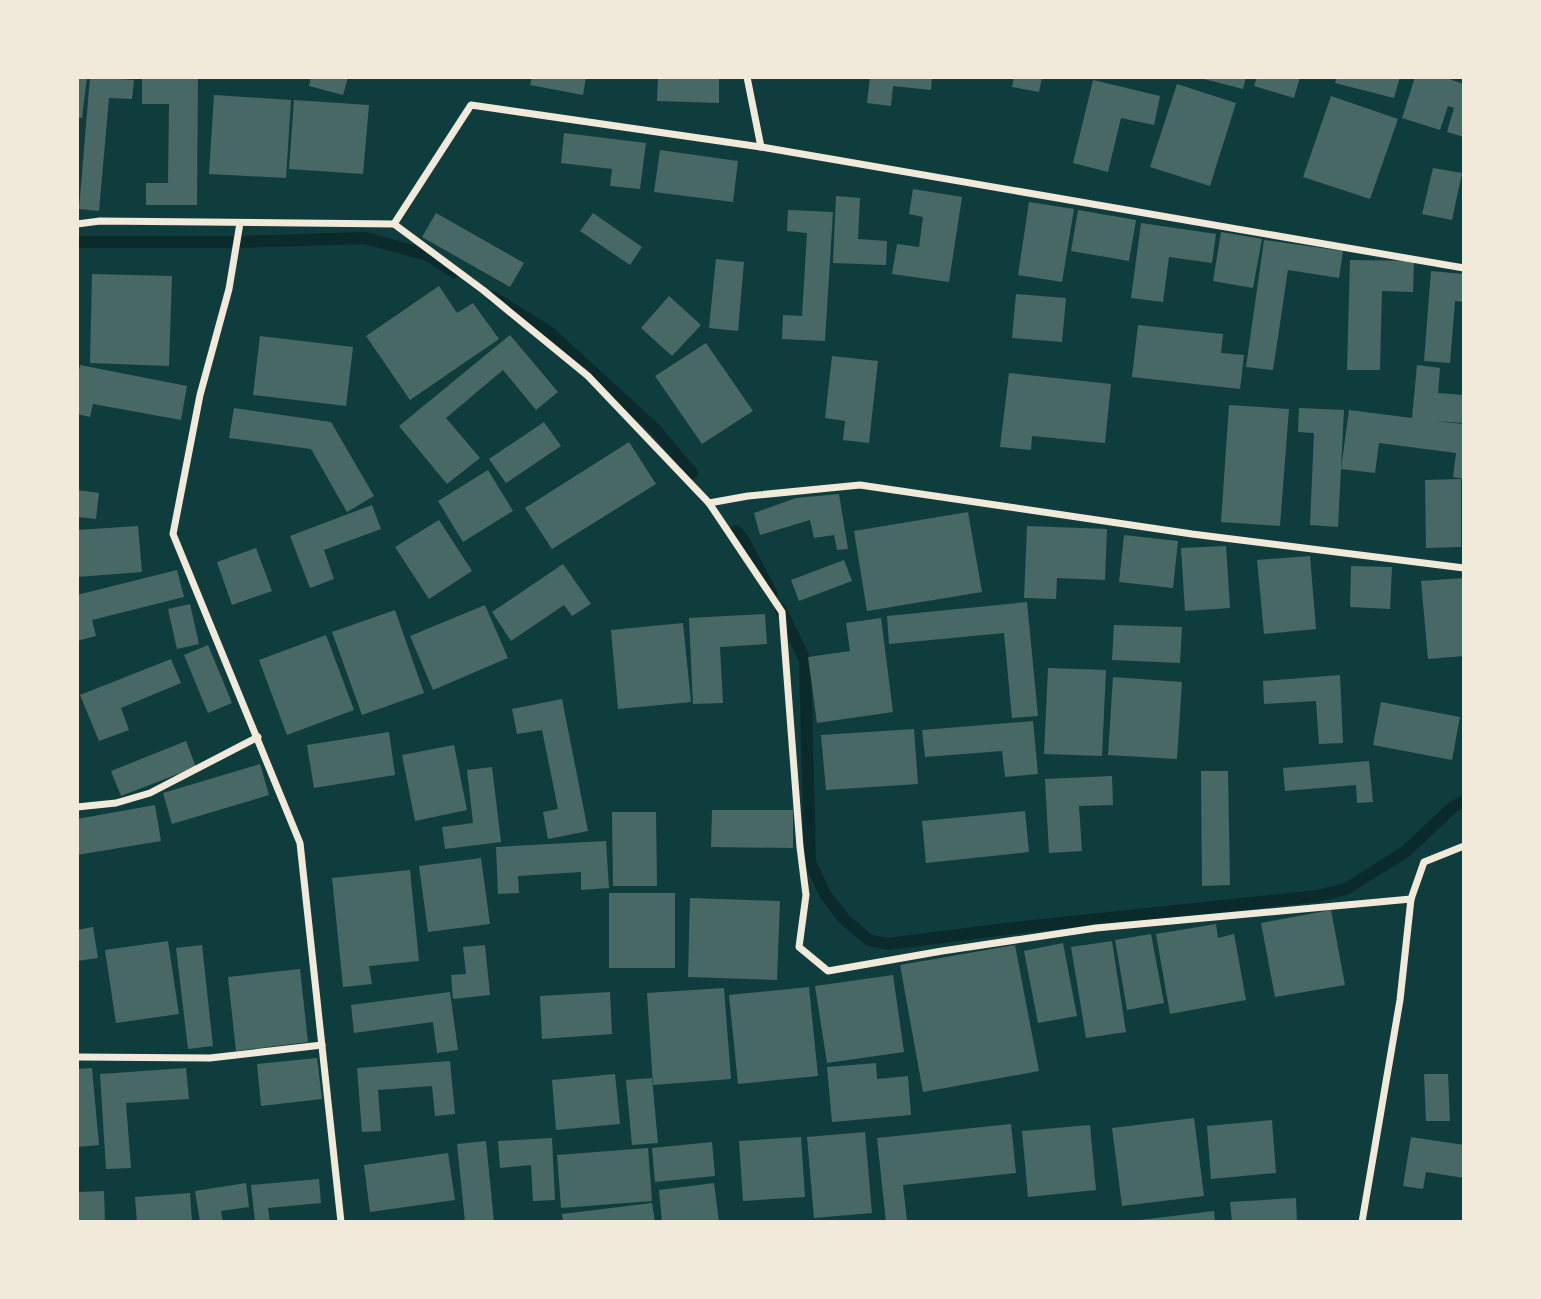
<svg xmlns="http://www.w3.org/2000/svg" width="1541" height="1299" font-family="'Open Sans',sans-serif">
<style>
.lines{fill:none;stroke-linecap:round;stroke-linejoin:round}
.stream{stroke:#0a2a2b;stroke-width:12}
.building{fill:#486865}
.minor{stroke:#f1e9da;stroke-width:7}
</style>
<rect width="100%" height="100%" fill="#0f3d3e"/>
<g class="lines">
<g class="stream">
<path d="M77 242H239L365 238 428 255 454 272"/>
<path d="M493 297 549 332 655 429 692 473"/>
<path d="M736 531 744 541 772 594"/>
<path d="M781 610 805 660 810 862 825 894 844 919 869 940 888 944 1005 929 1318 896 1346 889 1405 852 1453 807 1464 801"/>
</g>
</g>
<g class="building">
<path d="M77 77H87L82 118H77Z"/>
<path d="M90 77 134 80 132 99 109 98 99 211 79 209Z"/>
<path d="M142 77H198L197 205H146V183H168L169 104H142Z"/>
<path d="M311 77H348L343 95 309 86Z"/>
<path d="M532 77H586L583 95 530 85Z"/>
<path d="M658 77H719V103L657 101Z"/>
<path d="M870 77H932L931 90 893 86 891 106 867 103Z"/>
<path d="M1014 77H1042L1039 92 1012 87Z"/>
<path d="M1196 77H1246L1243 89Z"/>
<path d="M1257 77H1300L1294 98 1254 86Z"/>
<path d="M1337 77H1400L1394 98 1335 83Z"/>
<path d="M1415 77H1443L1464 84V137L1447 132 1454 108 1448 106 1440 130 1402 118Z"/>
<path d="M1093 80 1160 96 1154 125 1121 118 1108 172 1073 163Z"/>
<path d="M1177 84 1236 103 1210 186 1150 167Z"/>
<path d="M214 95 291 100 286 178 209 174Z"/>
<path d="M1331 96 1398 119 1370 199 1303 177Z"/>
<path d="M294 100 369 105 363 174 289 169Z"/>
<path d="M564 133 646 143 640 189 610 186 612 169 561 163Z"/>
<path d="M660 150 738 161 733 202 654 192Z"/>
<path d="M1433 168 1462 173 1452 220 1422 214Z"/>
<path d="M913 189 962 197 949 282 892 274 897 244 919 247 923 217 909 214Z"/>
<path d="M836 196 860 198 858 239 887 241 886 265 833 263Z"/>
<path d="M1029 202 1074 209 1062 282 1018 275Z"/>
<path d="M788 210 833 212 825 341 782 339 783 315 802 316 807 233 787 231Z"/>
<path d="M1078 210 1136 220 1129 261 1071 251Z"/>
<path d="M436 213 524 263 510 287 422 237Z"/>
<path d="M593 213 642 247 630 265 580 231Z"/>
<path d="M1141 223 1216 234 1212 263 1169 257 1163 302 1131 298Z"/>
<path d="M1221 232 1262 239 1253 288 1213 281Z"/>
<path d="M1264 240 1343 251 1339 278 1288 270 1273 370 1246 367Z"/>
<path d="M716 259 744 262 738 331 709 328Z"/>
<path d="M1350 260 1414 261 1413 292 1382 291 1380 370H1347Z"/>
<path d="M1431 271 1464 274V302L1455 301 1450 363 1424 361Z"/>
<path d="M92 274 172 276 169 366 90 363Z"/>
<path d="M439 286 457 313 473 303 499 339 410 400 366 336Z"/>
<path d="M1016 294 1066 298 1062 342 1012 338Z"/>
<path d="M669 296 701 325 672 356 641 328Z"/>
<path d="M1138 325 1223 334 1221 353 1244 355 1240 389 1132 377Z"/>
<path d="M510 335 558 392 536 410 503 370 446 418 480 458 447 484 399 426Z"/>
<path d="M260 336 353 347 346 406 253 395Z"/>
<path d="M706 343 753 411 702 444 655 376Z"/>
<path d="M832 356 878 361 869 443 843 440 845 421 825 418Z"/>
<path d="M80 365 187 386 181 420 93 404 90 417 77 414V380Z"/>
<path d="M1417 365 1440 368 1438 393 1464 395V423L1434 421 1464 424V479L1453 477 1456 453 1379 443 1375 473 1341 469 1349 410 1412 418Z"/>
<path d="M1009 373 1111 384 1105 443 1032 436 1031 450 1000 447Z"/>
<path d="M1229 405 1289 409 1280 526 1221 522Z"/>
<path d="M234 408 331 422 374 496 347 512 311 449 229 438Z"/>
<path d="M1299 408 1344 410 1338 527 1310 525 1314 433 1298 432Z"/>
<path d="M544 422 561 446 506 483 489 459Z"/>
<path d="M629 442 656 484 552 549 525 508Z"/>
<path d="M488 470 513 511 463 542 438 501Z"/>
<path d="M1461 479V547L1426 548 1425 480Z"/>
<path d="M77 490 99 493 96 519 77 517Z"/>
<path d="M839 494 848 549 837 550 834 535 814 538 810 520 760 535 754 513 796 498Z"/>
<path d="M372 505 381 529 324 550 334 579 310 588 290 536Z"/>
<path d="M968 512 982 592 867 611 854 531Z"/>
<path d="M439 520 472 571 429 599 395 547Z"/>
<path d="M138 526 142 572 77 577V530Z"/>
<path d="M1027 526 1107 529 1105 580 1057 578 1056 599 1024 598Z"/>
<path d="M1124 535 1178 541 1173 588 1119 582Z"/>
<path d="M1226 546 1230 608 1185 611 1181 548Z"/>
<path d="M256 548 272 591 232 605 217 562Z"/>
<path d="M1310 556 1316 629 1264 634 1257 560Z"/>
<path d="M844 560 852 581 799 601 791 580Z"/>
<path d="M563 564 591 604 572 616 564 605 511 641 492 612Z"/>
<path d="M1351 566 1392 567 1390 609 1350 607Z"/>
<path d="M177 570 184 597 92 620 96 636 77 641V595Z"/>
<path d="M1464 578V656L1428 659 1421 581Z"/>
<path d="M1027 602 1038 716 1012 718 1004 633 889 644 887 616Z"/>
<path d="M190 604 199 644 177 649 168 609Z"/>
<path d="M485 605 508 658 433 690 410 636Z"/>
<path d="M395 610 424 693 362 715 332 632Z"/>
<path d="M765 614 767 644 720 647 723 703 693 704 689 618Z"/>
<path d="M881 618 893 712 817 723 808 657 850 651 846 623Z"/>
<path d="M683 623 691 702 618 709 611 630Z"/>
<path d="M1114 625 1182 627 1180 663 1112 660Z"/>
<path d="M326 635 354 710 287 735 259 660Z"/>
<path d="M208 645 232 703 208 713 184 655Z"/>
<path d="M171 659 181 683 121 708 129 730 99 741 80 695Z"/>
<path d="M1048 668 1106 670 1102 756 1044 754Z"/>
<path d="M1340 675 1343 743 1319 744 1316 701 1264 704 1263 681Z"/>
<path d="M1113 677 1182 682 1177 759 1108 755Z"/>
<path d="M562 699 588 831 548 839 543 812 558 809 542 730 517 734 512 709Z"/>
<path d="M1381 702 1460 717 1452 760 1373 745Z"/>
<path d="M1033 721 1038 774 1005 777 1002 751 925 757 922 730Z"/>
<path d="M914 729 918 784 826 790 821 735Z"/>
<path d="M389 732 395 775 314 788 307 745Z"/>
<path d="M186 741 196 767 121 796 111 771Z"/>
<path d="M454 745 467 810 415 821 402 755Z"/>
<path d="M1369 761 1373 802 1357 803 1356 785 1285 791 1283 768Z"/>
<path d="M260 764 269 795 172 824 163 793Z"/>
<path d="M492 767 501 842 445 849 442 827 473 823 467 770Z"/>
<path d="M1201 771H1228L1230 885 1202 886Z"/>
<path d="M1112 776 1113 805 1079 806 1082 851 1049 853 1045 779Z"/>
<path d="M155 805 161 841 77 855V819Z"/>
<path d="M712 810H793V848L711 847Z"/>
<path d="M1025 811 1029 852 926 863 922 821Z"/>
<path d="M612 812H656L657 886H613Z"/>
<path d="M606 841 609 888 581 890V872L518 876 519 893 498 894 496 847Z"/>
<path d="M481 858 490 924 428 932 419 866Z"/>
<path d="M410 870 419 961 369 966 372 984 343 987 332 878Z"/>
<rect x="609" y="893" width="66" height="75"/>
<path d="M690 898 780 901 777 980 688 977Z"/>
<path d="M1331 910 1345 985 1275 997 1261 923Z"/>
<path d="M1216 924 1218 938 1234 934 1246 1000 1170 1014 1156 934Z"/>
<path d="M93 927 98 958 77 961V930Z"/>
<path d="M1151 934 1164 1003 1127 1010 1115 940Z"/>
<path d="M168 941 179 1014 116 1023 105 950Z"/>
<path d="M1112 941 1126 1032 1086 1038 1071 947Z"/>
<path d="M1063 943 1077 1016 1038 1023 1024 951Z"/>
<path d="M202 945 213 1046 188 1049 176 948Z"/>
<path d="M485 945 490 995 453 999 451 975 466 974 463 947Z"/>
<path d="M1015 945 1039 1071 923 1092 900 965Z"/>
<path d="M300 969 308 1042 236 1051 228 977Z"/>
<path d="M893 975 904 1052 827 1063 815 986Z"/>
<path d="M809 987 818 1076 738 1084 729 995Z"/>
<path d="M724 988 731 1079 653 1085 647 993Z"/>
<path d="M450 992 458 1050 437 1053 433 1022 354 1033 351 1005Z"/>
<path d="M610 992 612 1034 542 1039 540 996Z"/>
<path d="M317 1058 322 1099 261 1106 257 1064Z"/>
<path d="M450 1061 455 1114 435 1116 432 1086 378 1090 381 1131 362 1132 357 1068Z"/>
<path d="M876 1063 877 1079 908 1076 911 1115 832 1122 827 1067Z"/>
<path d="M92 1068 99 1145 77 1147V1069Z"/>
<path d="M186 1068 189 1099 126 1103 131 1168 106 1169 100 1074Z"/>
<path d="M615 1074 620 1124 556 1130 552 1080Z"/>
<path d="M1424 1074H1448L1450 1121H1426Z"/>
<path d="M652 1078 658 1143 632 1145 626 1080Z"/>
<path d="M1194 1118 1204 1196 1122 1206 1112 1128Z"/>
<path d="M1272 1120 1276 1173 1211 1179 1207 1126Z"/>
<path d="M1011 1124 1016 1173 903 1185 907 1221 886 1222 877 1138Z"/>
<path d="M1090 1125 1096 1190 1028 1197 1022 1131Z"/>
<path d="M865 1132 872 1213 814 1218 807 1137Z"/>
<path d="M801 1137 805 1197 743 1201 739 1141Z"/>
<path d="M1411 1137 1464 1145V1178L1426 1172 1423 1189 1403 1186Z"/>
<path d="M552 1138 555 1200 533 1201 531 1165 500 1168 498 1141Z"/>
<path d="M486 1141 494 1222H465L457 1144Z"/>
<path d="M712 1142 715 1176 655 1182 652 1148Z"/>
<path d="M648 1148 652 1201 561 1208 557 1155Z"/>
<path d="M448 1153 455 1200 370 1212 364 1165Z"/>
<path d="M319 1179 321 1203 268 1208 270 1222H255L251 1185Z"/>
<path d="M246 1183 249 1207 221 1211 223 1222H200L195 1191Z"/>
<path d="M714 1183 719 1222H662L659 1190Z"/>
<path d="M104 1191 105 1222H77V1192Z"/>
<path d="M190 1193 192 1222H137L135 1197Z"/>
<path d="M1296 1198 1297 1222H1232L1230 1202Z"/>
<path d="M652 1203 655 1222H563L562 1214Z"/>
<path d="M1214 1211 1215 1222H1140V1220Z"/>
</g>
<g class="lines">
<g class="minor">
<path d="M747 77 761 147"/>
<path d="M240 223 229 289 200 395 173 534 300 843 341 1222"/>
<path d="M77 224 100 221 394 224 471 105 761 147 1464 268"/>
<path d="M394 224 483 290 588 376 709 503 748 496 860 485 1192 534 1464 568"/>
<path d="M709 503 782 612 800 847 806 895 799 947 828 971 942 951 1096 928 1411 899"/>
<path d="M77 807 116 803 150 793 258 737"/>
<path d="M77 1057 210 1058 322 1045"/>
<path d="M1362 1222 1400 1000 1411 899 1424 862 1464 846"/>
</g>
</g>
<rect width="1541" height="1299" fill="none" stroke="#f1e9da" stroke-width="158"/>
</svg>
